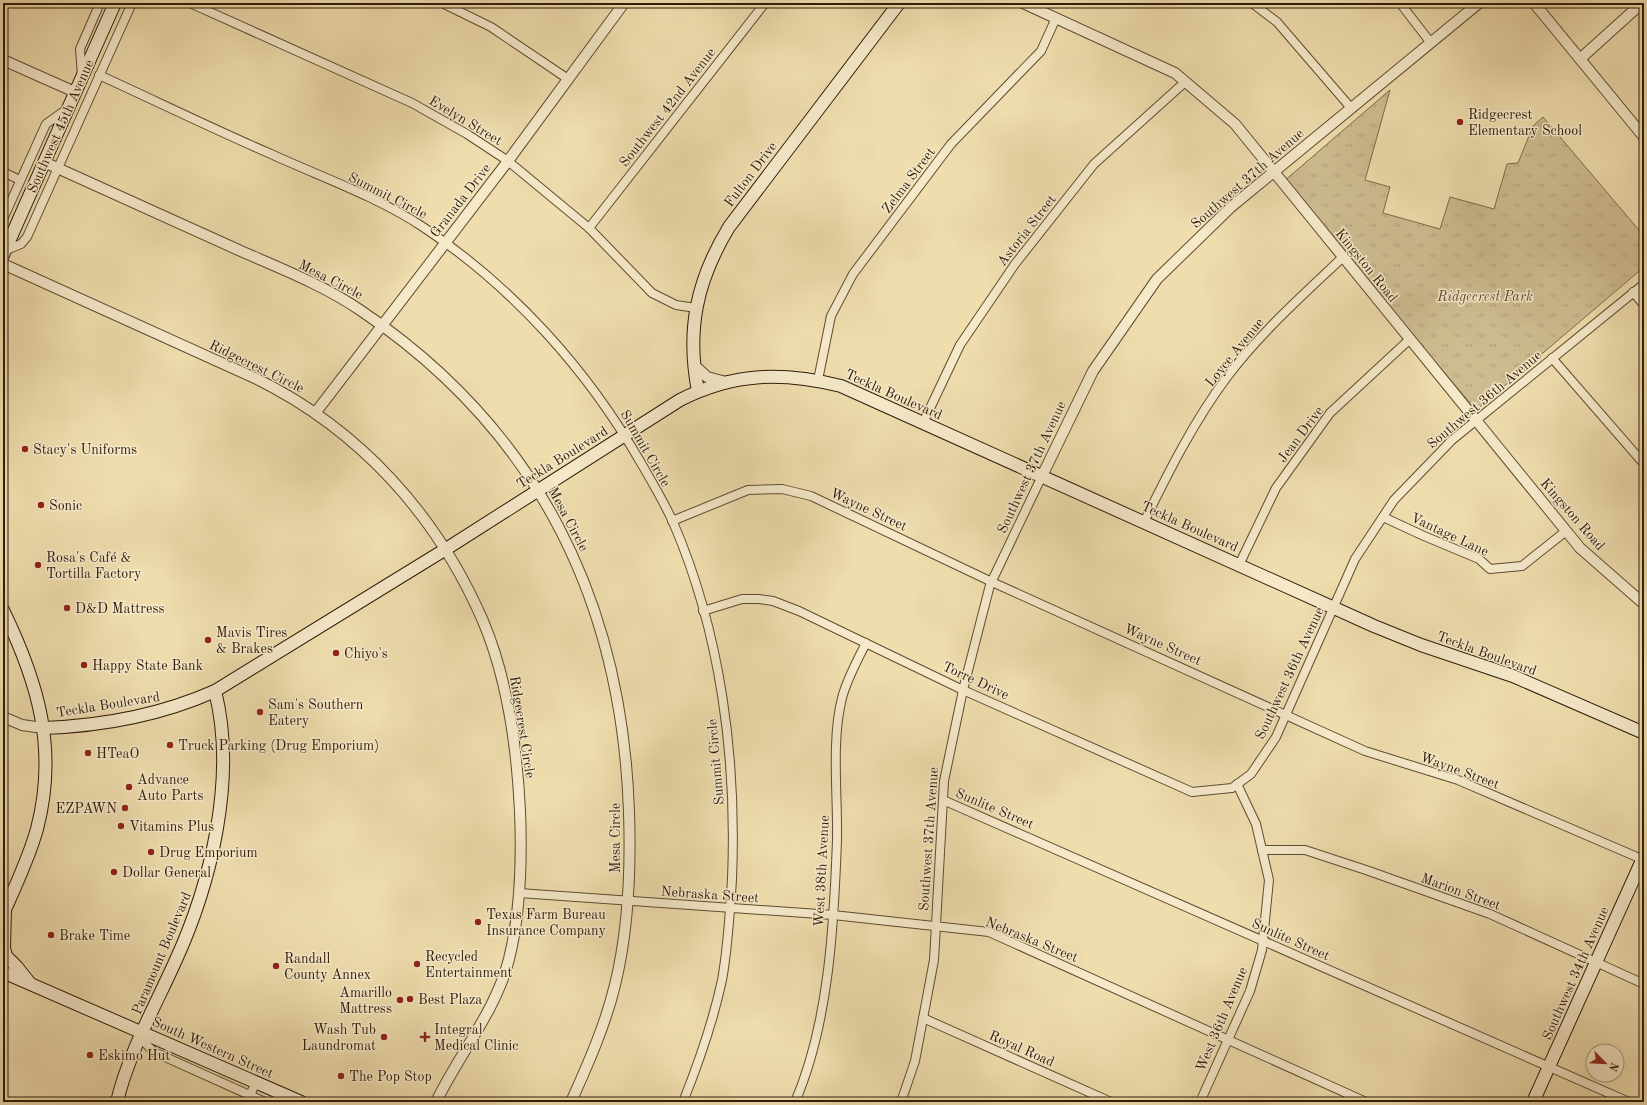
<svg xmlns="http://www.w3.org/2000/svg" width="1647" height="1105" font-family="'Old Standard TT',serif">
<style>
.grass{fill:url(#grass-tufts);stroke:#7e6c4c}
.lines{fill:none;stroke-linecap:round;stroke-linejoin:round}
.minor-casing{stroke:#5e4c31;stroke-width:10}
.tertiary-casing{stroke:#5e4c31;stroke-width:12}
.secondary-casing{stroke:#2e1b08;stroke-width:14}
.minor{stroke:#f5e9ca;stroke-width:8}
.tertiary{stroke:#f5e9ca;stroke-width:10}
.secondary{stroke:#f5e9ca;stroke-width:12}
.poi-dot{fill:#8f2418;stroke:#f5e9ca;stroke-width:1.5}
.labels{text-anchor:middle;stroke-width:3;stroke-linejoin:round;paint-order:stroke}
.street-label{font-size:14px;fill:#2e1b08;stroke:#f5e9ca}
.poi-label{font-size:14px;fill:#2e1b08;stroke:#f5e9ca;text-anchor:start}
.park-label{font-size:14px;font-style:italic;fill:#5e4b31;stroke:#f5e9ca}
</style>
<defs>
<pattern id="grass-tufts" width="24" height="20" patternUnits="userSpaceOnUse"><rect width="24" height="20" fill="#cebc91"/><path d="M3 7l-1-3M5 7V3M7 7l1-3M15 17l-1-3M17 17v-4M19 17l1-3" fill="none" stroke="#b1a17c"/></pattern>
</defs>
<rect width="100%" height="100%" fill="#efddad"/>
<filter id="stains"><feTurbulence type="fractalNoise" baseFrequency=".005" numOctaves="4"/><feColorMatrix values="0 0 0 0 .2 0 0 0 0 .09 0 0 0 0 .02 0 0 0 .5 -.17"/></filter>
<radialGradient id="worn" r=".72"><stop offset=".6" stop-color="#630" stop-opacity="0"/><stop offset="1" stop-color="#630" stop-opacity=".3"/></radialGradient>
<path class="grass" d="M1390 90 1365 180 1390 187 1383 213 1440 229 1450 197 1494 209 1507 164 1518 163 1533 126 1543 117 1644 236V267L1476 410 1283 182Z"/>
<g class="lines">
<g class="minor-casing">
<g id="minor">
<path d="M190 3 412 103 467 134 508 161 589 228 652 293 676 305 696 308"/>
<path d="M442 3 491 27 568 79"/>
<path d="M1252 3 1277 22 1351 108"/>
<path d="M1400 3 1431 43"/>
<path d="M99 75C156 101 213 129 271 154 321 177 376 196 423 227 513 287 587 369 641 463 652 482 664 502 673 522 721 633 737 759 732 879 730 913 728 947 722 980 713 1022 699 1062 683 1102"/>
<path d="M82 76 80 49 100 3"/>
<path d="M3 172 20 180"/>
<path d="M3 219 46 124 67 109"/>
<path d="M589 228 765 3"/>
<path d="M4 251 21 244 27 237 132 3"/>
<path d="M1633 292 1644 305"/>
<path d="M1552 358 1644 464"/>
<path d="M818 380 831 316 853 274 951 144 1041 51 1056 18"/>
<path d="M923 423 960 345 1015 264 1094 164 1185 82"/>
<path d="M1383 517 1424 536 1479 559 1490 569 1522 566 1566 531"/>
<path d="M672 521 748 490 782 489 811 496 992 582 1365 751 1458 780 1644 860"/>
<path d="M1144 522C1168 473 1194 421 1227 377 1260 333 1303 295 1343 257"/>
<path d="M1239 565 1276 488 1330 413 1410 339"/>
<path d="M703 611 742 599H759L773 601 799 611 963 690 1192 792 1232 788 1251 774 1276 737 1355 559 1394 500 1452 440 1644 284"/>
<path d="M943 800 1629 1102"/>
<path d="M1262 850H1305L1366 870 1490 914 1644 984"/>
<path d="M519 893 833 915 989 932 1366 1102"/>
<path d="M923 1018 1111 1102"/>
<path d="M141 1039 154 1052 265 1102"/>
<path d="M247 1102 256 1082"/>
<path d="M795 1102C829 1024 834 924 837 840 838 796 831 741 842 698 847 679 857 661 866 643"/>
<path d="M901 1102 915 1061 934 960 944 781 963 690 990 585 1042 476"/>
<path d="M1200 1102 1250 991 1262 950 1269 880 1256 824 1237 784"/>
</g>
</g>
<g class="tertiary-casing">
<g id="tertiary">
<path d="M1023 3 1175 73 1235 124 1580 548 1644 604"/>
<path d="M1534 3 1644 137"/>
<path d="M1580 59 1642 3"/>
<path d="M3 60 75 92"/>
<path d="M44 162C110 192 176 222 243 252 282 269 325 286 360 310 537 429 622 601 629 812 631 870 629 928 615 985 605 1026 588 1064 571 1102"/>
<path d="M3 264 257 379C360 430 437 515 483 621 508 680 517 748 520 811 522 860 521 911 509 959 496 1011 459 1054 436 1102"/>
<path d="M694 365 707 377 726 382"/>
<path d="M316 412 508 161 624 3"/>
<path d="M1042 476 1093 371 1157 279 1231 207 1479 3"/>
<path d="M3 717 22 725 43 728"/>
</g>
</g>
<g class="secondary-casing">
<g id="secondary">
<path d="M3 255 115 3"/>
<path d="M698 391C686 329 697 280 729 227L899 3"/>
<path d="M3 610C38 682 58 749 37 829 29 858 15 887 3 914"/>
<path d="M43 728C102 726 161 715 215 691L446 549 680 400C735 372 783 372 841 386L1374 626 1421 645 1513 676 1644 733"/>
<path d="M5 908 4 948 6 956 17 967 29 982"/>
<path d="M3 972 301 1102"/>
<path d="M117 1102C127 1057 156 1004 175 962 211 884 237 777 215 691"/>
<path d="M1533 1102 1644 856"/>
</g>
</g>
<use href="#minor" class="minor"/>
<use href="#tertiary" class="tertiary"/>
<use href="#secondary" class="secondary"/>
</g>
<g class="poi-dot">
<circle cx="1460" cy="122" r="4"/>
<circle cx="25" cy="449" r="4"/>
<circle cx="41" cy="505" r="4"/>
<circle cx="38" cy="565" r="4"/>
<circle cx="67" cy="608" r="4"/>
<circle cx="208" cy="640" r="4"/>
<circle cx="336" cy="653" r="4"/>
<circle cx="84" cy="665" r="4"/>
<circle cx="260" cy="712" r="4"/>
<circle cx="170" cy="745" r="4"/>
<circle cx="88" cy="753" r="4"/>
<circle cx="129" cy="787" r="4"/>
<circle cx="125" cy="808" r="4"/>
<circle cx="121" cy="826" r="4"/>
<circle cx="151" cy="852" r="4"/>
<circle cx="114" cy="872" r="4"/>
<circle cx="478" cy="922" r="4"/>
<circle cx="51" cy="935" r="4"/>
<circle cx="417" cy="964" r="4"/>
<circle cx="276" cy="966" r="4"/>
<circle cx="410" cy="999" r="4"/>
<circle cx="400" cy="1000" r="4"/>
<circle cx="384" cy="1037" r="4"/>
<path d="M423 1031h4v4h4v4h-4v4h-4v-4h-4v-4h4z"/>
<circle cx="90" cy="1055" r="4"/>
<circle cx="341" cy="1076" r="4"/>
</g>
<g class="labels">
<g class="street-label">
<text transform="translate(667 107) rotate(-52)" y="5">Southwest 42nd Avenue</text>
<text transform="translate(466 120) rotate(31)" y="5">Evelyn Street</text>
<text transform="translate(60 126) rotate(-66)" y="5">Southwest 45th Avenue</text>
<text transform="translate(750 174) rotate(-53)" y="5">Fulton Drive</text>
<text transform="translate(1247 178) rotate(-41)" y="5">Southwest 37th Avenue</text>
<text transform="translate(908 180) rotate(-53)" y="5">Zelma Street</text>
<text transform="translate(388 195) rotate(27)" y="5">Summit Circle</text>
<text transform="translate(460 200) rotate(-52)" y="5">Granada Drive</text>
<text transform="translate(1026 230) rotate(-52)" y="5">Astoria Street</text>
<text transform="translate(1367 265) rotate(51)" y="5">Kingston Road</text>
<text transform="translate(331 279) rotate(27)" y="5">Mesa Circle</text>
<text transform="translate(1234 352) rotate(-51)" y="5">Loyce Avenue</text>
<text transform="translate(257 366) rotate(26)" y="5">Ridgecrest Circle</text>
<text transform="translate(894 394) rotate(24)" y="5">Teckla Boulevard</text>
<text transform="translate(1484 399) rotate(-40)" y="5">Southwest 36th Avenue</text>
<text transform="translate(1300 434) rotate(-53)" y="5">Jean Drive</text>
<text transform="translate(646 448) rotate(60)" y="5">Summit Circle</text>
<text transform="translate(562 457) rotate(-32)" y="5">Teckla Boulevard</text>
<text transform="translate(1031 467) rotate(-65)" y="5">Southwest 37th Avenue</text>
<text transform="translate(869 509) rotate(25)" y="5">Wayne Street</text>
<text transform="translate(1573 514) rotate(49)" y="5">Kingston Road</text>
<text transform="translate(569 519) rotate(62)" y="5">Mesa Circle</text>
<text transform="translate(1190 526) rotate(24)" y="5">Teckla Boulevard</text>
<text transform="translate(1450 534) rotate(25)" y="5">Vantage Lane</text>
<text transform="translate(1163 644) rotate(24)" y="5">Wayne Street</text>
<text transform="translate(1487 653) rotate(20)" y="5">Teckla Boulevard</text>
<text transform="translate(1289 673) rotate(-65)" y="5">Southwest 36th Avenue</text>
<text transform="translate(976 680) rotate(25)" y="5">Torre Drive</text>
<text transform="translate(108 704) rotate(-9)" y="5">Teckla Boulevard</text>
<text transform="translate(523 727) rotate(81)" y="5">Ridgecrest Circle</text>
<text transform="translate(715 762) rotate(-95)" y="5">Summit Circle</text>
<text transform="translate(1460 770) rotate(20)" y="5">Wayne Street</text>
<text transform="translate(995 808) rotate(23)" y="5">Sunlite Street</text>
<text transform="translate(615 838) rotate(-90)" y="5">Mesa Circle</text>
<text transform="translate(928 839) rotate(-86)" y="5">Southwest 37th Avenue</text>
<text transform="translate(821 871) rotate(-87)" y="5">West 38th Avenue</text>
<text transform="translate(1461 891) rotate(20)" y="5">Marion Street</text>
<text transform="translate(710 894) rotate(4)" y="5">Nebraska Street</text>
<text transform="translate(1032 939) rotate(22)" y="5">Nebraska Street</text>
<text transform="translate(1291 939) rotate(24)" y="5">Sunlite Street</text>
<text transform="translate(161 953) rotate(-67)" y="5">Paramount Boulevard</text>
<text transform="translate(1575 973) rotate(-66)" y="5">Southwest 34th Avenue</text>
<text transform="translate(1221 1019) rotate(-67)" y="5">West 36th Avenue</text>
<text transform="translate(213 1047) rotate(24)" y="5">South Western Street</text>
<text transform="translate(1022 1048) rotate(24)" y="5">Royal Road</text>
</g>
<g class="poi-label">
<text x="1468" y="119">Ridgecrest<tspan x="1468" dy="16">Elementary School</tspan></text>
<text x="33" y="454">Stacy's Uniforms</text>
<text x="49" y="510">Sonic</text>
<text x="46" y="562">Rosa's Café &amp;<tspan x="46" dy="16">Tortilla Factory</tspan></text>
<text x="75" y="613">D&amp;D Mattress</text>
<text x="216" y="637">Mavis Tires<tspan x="216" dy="16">&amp; Brakes</tspan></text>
<text x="344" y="658">Chiyo's</text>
<text x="92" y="670">Happy State Bank</text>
<text x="268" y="709">Sam's Southern<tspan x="268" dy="16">Eatery</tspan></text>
<text x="178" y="750">Truck Parking (Drug Emporium)</text>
<text x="96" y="758">HTeaO</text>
<text x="137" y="784">Advance<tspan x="137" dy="16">Auto Parts</tspan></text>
<text x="117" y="813" text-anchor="end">EZPAWN</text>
<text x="129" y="831">Vitamins Plus</text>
<text x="159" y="857">Drug Emporium</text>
<text x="122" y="877">Dollar General</text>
<text x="486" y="919">Texas Farm Bureau<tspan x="486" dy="16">Insurance Company</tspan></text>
<text x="59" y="940">Brake Time</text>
<text x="425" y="961">Recycled<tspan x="425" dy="16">Entertainment</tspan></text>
<text x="284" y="963">Randall<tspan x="284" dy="16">County Annex</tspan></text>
<text x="392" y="997" text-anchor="end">Amarillo<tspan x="392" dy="16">Mattress</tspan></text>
<text x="418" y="1004">Best Plaza</text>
<text x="376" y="1034" text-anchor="end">Wash Tub<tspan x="376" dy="16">Laundromat</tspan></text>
<text x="434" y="1034">Integral<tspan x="434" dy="16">Medical Clinic</tspan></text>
<text x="98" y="1060">Eskimo Hut</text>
<text x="349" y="1081">The Pop Stop</text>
</g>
<g class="park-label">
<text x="1485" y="301">Ridgecrest Park</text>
</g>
</g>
<rect width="1647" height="1105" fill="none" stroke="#efddad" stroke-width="16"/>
<rect x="4" y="4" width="1639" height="1097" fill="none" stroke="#2e1b08" stroke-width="2"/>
<rect x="8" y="8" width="1631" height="1089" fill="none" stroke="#2e1b08"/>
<g transform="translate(1605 1063) rotate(114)"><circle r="19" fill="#f5e9ca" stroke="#a5977c"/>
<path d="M0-3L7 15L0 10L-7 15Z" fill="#8f2418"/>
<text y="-6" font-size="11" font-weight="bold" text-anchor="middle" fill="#2e1b08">N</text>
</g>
<rect width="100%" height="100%" filter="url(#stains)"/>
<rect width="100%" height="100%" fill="url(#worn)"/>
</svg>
